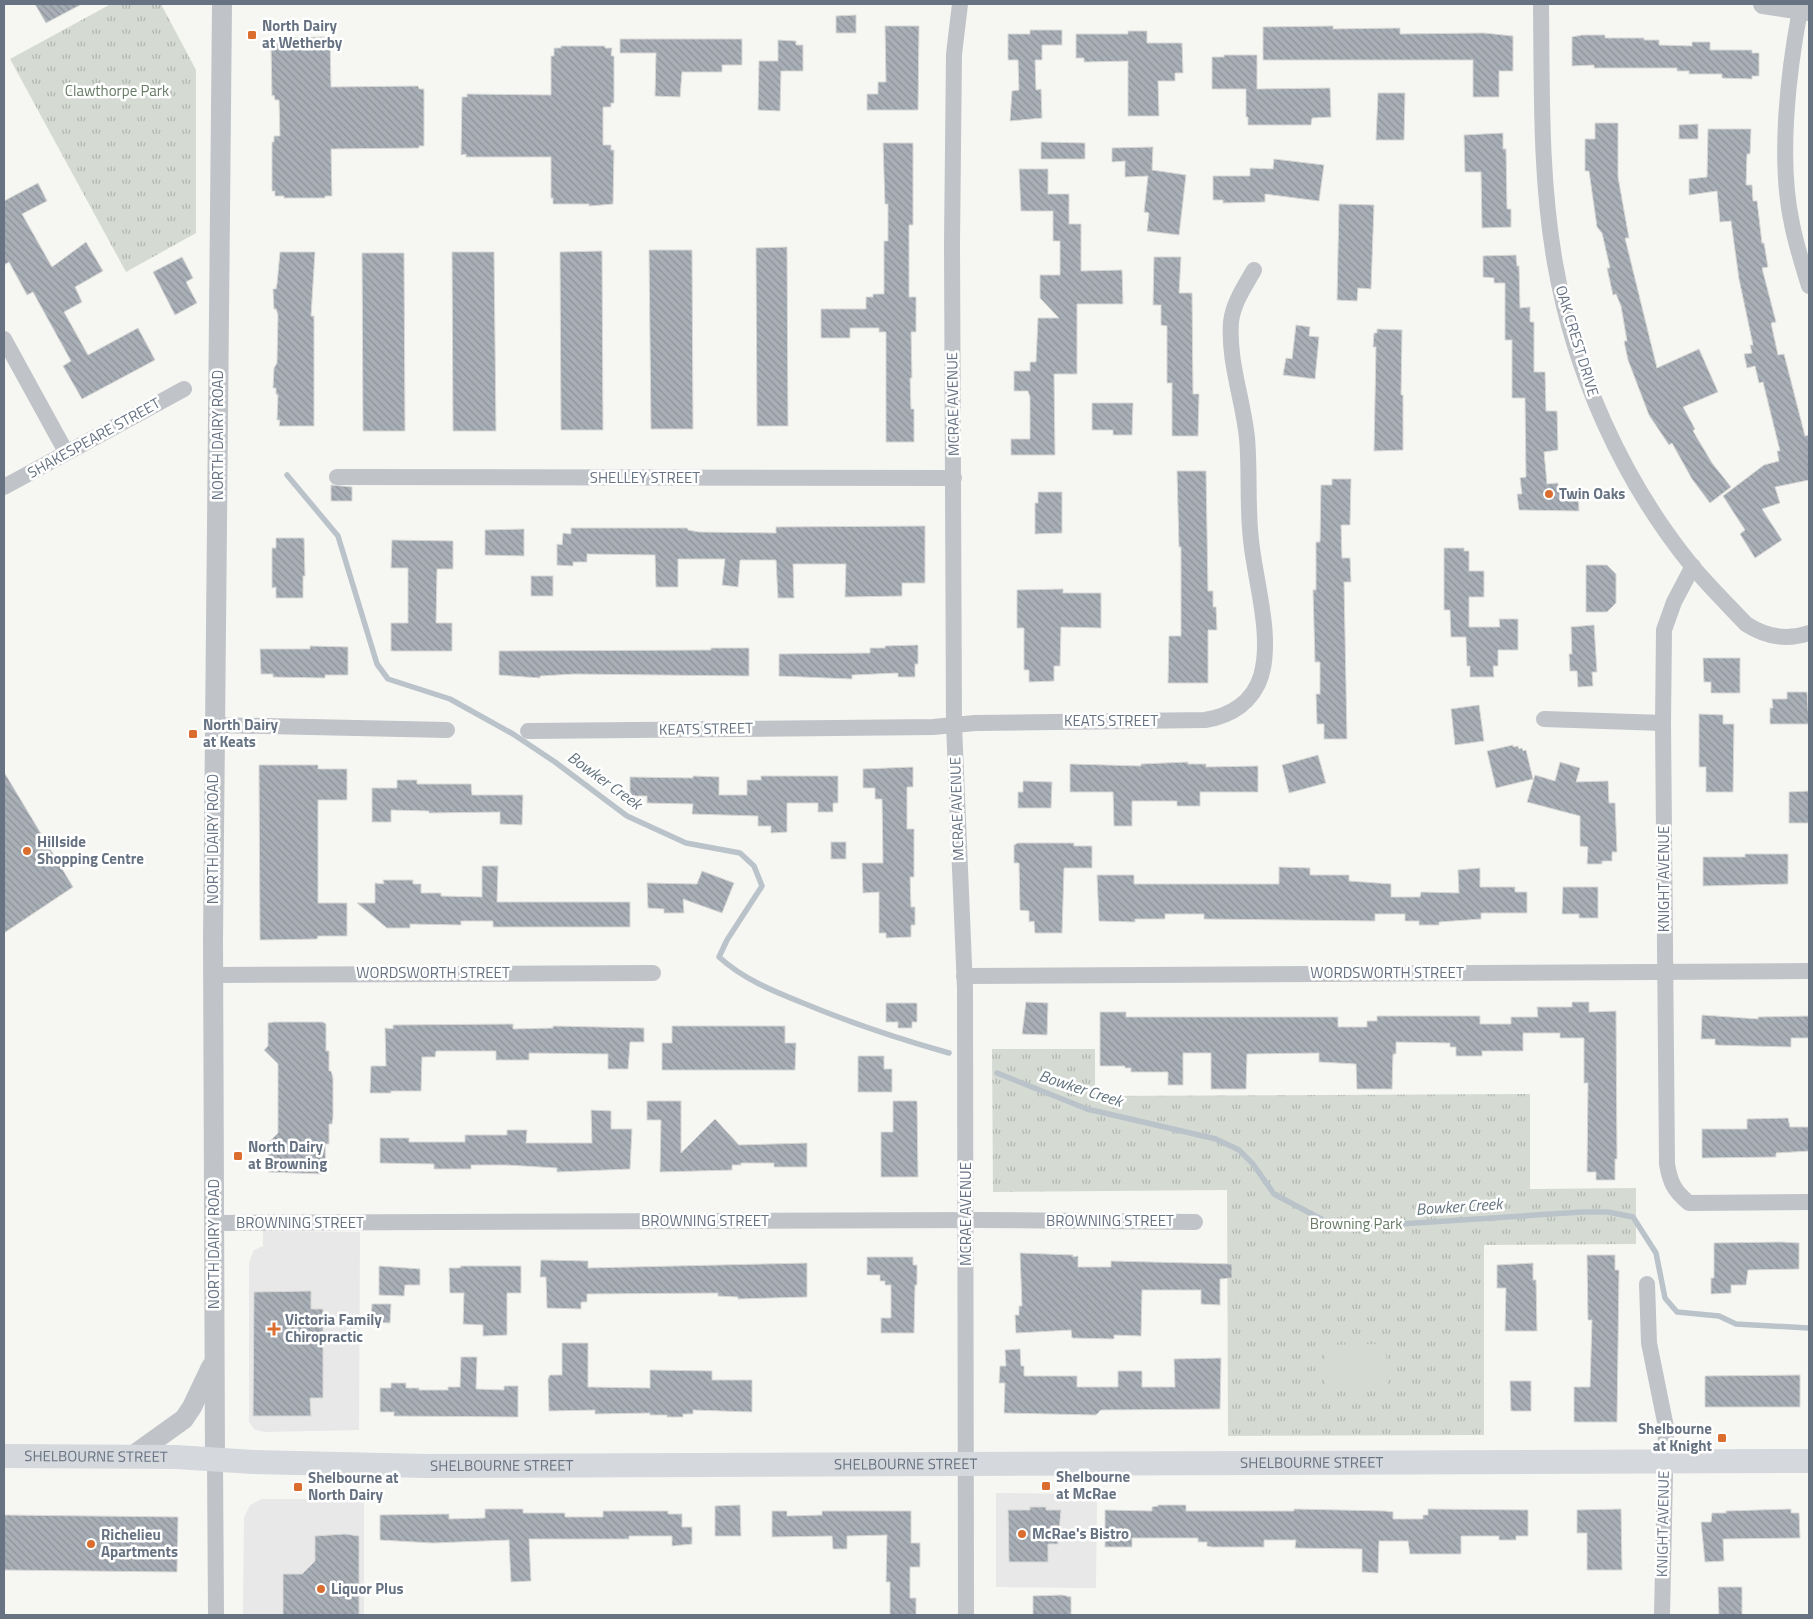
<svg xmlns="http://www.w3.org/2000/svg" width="1813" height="1619" font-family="'Titillium Web',sans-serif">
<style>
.built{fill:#e7e8e7}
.park{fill:url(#park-tufts)}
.pitch{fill:#d5dbd3}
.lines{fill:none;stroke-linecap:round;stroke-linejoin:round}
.stream{stroke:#bac3c9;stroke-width:5.5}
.building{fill:url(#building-back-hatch);stroke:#d8d8d6}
.minor{stroke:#c0c3c7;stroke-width:16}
.tertiary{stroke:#c0c3c7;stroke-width:20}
.secondary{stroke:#d5d8dc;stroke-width:24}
.poi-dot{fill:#db6d2f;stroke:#fff;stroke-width:2}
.labels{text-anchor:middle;stroke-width:5;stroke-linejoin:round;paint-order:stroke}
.poi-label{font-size:15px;font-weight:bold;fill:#677383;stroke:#fff;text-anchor:start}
.park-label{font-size:15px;fill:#677b65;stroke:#fff}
.street-label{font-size:15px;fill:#677383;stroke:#fff}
.water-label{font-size:16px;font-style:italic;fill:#63747f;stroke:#fff}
</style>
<defs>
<pattern id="park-tufts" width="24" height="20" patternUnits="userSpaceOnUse" patternTransform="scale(1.25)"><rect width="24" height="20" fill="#d5dbd3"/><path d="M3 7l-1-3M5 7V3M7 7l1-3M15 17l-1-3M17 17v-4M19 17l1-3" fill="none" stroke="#b1b6b1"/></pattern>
<pattern id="building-back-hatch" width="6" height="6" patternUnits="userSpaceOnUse" patternTransform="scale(1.25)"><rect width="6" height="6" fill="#a9afb6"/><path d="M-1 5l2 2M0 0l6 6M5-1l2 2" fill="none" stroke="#8d9399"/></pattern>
</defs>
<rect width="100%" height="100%" fill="#f6f6f3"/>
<g class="built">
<path d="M263 1231 360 1232 359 1430 264 1432 254 1429 249 1422V1262L254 1250 263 1246Z"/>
<path d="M996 1493 1097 1494 1096 1588 996 1587Z"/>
<path d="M262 1499H364V1615H243L244 1518 250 1505Z"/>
</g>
<g class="park">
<path d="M111 4H161L196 70V233L126 272 10 59Z"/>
<path d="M992 1049H1095V1096L1530 1094V1189L1636 1188V1244L1484 1245V1435L1228 1436 1227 1190 993 1192Z"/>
</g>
<path class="pitch" d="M1386 1344 1387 1384 1325 1385 1324 1345Z"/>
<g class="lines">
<g class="stream">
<path d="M287 475 338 536 377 664 388 679 450 699 513 734 555 762 627 816 686 843 740 853 754 866 762 886 727 940 719 957C743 979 773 991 803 1003 851 1023 899 1039 949 1053"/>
<path d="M997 1073 1087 1109 1216 1139 1239 1150 1253 1164 1274 1194 1325 1221 1370 1226 1582 1212H1608L1633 1217 1656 1253 1665 1298 1677 1312 1719 1316 1736 1324 1809 1328"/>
</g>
</g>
<g class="building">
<path d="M35 4H82L46 23Z"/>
<path d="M856 15V33H836V16Z"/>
<path d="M885 26H919L918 110H867V94H878V82H886Z"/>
<path d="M1333 26V29L1400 28V34L1484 33 1513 36V71H1499V97H1473V60H1263V27Z"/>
<path d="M1030 30H1062V45H1042V60H1035L1036 90 1041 89 1042 118 1010 121 1012 91 1019 90 1018 60H1008V34H1030Z"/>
<path d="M1128 31H1147V43H1182L1183 73H1175V81H1158L1159 116H1128V61L1084 62V58H1076V34H1128Z"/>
<path d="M1582 35H1605V38H1644V40H1659V45L1692 46V42H1710V50H1752V53H1759V76H1752V79L1722 78V74H1689V71H1677V68H1594V65L1572 66V37Z"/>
<path d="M325 37V40H330L331 87 418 86 419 89H424V146H419V148L331 149 332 196H325V198H284V196H275V191H272V142H274V136H280L279 100H275L274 95 272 96 271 46H274V40H283V38Z"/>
<path d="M620 39H742V65H722V72H682L680 97 655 96 656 53H620Z"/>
<path d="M778 40 796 41V45H803V71H781L780 111 758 110 759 61H778Z"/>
<path d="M561 46H605V48H612L611 56H614V103H611V107H603V145H611V150H614L613 204 589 206V204H553V198H551V157H466V154L461 155 462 97H467V94L551 95V56H554V48H561Z"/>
<path d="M1224 55H1257V89L1330 88 1331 117 1312 118 1311 125H1248V117H1246V89H1212V57H1224Z"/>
<path d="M1378 93H1405L1404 140H1376Z"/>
<path d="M1595 123H1618V177L1629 238H1625L1657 368 1699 349 1718 392 1683 407 1695 429 1693 431 1712 463 1731 487 1710 503 1692 479 1672 443 1669 445 1649 415 1628 360 1624 341H1627L1621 306 1616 294 1613 295 1607 268H1610L1602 233 1597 227 1589 171H1585V139H1595Z"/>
<path d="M1698 124V139H1679V125Z"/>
<path d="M1708 129H1751L1750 154H1747L1746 185H1752L1753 201H1757L1762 243H1764L1768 267 1762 268 1776 322 1771 323 1778 355 1784 354 1805 436 1809 435V480L1775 487 1780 503 1762 509 1782 540 1755 558 1740 534 1745 530 1723 496 1764 465 1779 461 1777 451H1780L1763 382 1759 383 1755 366 1747 368 1744 354 1752 353 1750 345H1753L1739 279 1731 221 1720 222 1717 191 1689 195V179L1707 177Z"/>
<path d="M1503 133V149H1506L1507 209H1511V227L1482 228 1481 172H1465L1464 135Z"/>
<path d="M1041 142 1085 143V159H1041Z"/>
<path d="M883 143H913V225H909V297H916V332H911L912 378H910L911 409H914V442H886V332H879V328H850V338H821V309H866V297H873V294H884V241H888V204H885Z"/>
<path d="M1153 147 1152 170 1186 175 1179 235 1147 231 1149 213 1144 212 1148 176 1125 177V161L1112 162V148Z"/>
<path d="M1274 159 1324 165 1319 201 1265 194V202L1223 203V200H1213V176H1250V168L1273 169Z"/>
<path d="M1019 169H1048V194H1069V224H1081V271L1122 270 1123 304H1077V374H1054L1055 455H1011V439H1030V397L1028 391H1014V371H1030V362H1036L1038 318H1059L1040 298V275H1060V241H1053V211H1021Z"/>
<path d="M38 183 47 201 22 214 52 267 86 242 103 271 75 287 82 302 64 312 88 355 138 328 155 360 82 399 63 366 71 361 33 292 27 295 9 262 4 265V201Z"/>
<path d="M1339 204 1374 205 1371 289 1358 288 1357 301 1337 300Z"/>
<path d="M787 247 788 426H757L756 248Z"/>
<path d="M649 250H692L693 429H651Z"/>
<path d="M602 251 603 430H561L560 252Z"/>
<path d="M280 252H315L311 316H314V426H279L280 420H277L278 395 276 394V388H273L274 368 277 363 278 315 276 309H274L273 289H276L277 284Z"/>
<path d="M452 252H494L496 431H453Z"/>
<path d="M362 253H404L405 431H363Z"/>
<path d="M1516 255 1517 266H1519L1520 308 1530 307V322H1534V372H1545L1546 411H1557L1558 450 1544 452 1547 484 1558 483V488H1563L1564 491 1578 490 1579 511 1519 510 1517 494H1522L1520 478 1526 477 1525 398H1512V340H1505V283H1494V278L1483 277V256Z"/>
<path d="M182 257 193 278 186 282 197 303 175 315 153 272Z"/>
<path d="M1154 257H1181L1179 293H1192L1193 394H1199L1198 436H1172V383H1167V326L1161 325V305H1153Z"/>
<path d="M1296 325 1310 327 1309 336 1319 337 1315 379 1283 375 1286 358 1292 359Z"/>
<path d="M1377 329 1402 330 1401 395H1403V450L1374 451 1376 347H1373L1374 333H1377Z"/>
<path d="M1092 403H1133L1132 435H1113V430H1092Z"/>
<path d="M1177 471H1206L1208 591H1213V607H1216L1217 630H1208V683H1168L1169 636H1181V547H1179Z"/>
<path d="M1332 479H1351L1350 525H1341L1342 558H1350L1351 582H1344L1347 739H1324V724H1317L1316 694H1320V662H1315L1313 590H1316V542H1320L1321 485H1332Z"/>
<path d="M331 485 352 487V501H331Z"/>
<path d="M1038 492H1062V533L1035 534V503H1038Z"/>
<path d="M925 526V583H902V596L845 597 846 564H793L794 598H778L776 560H740L738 587 722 585 725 559H678V587H656L655 555 587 554V562H573V566L557 565V544L562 545 563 533 571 534V528H687L688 530 699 532 776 533V527Z"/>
<path d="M524 529V556L485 555V530Z"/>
<path d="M276 538H304L305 576H303V598H276V587L272 588V548H276Z"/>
<path d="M392 540 453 541V569H437L436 623H452V651H391V623H408V568H391Z"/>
<path d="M1444 548H1464V551H1469V571H1484V597H1469V627H1500L1499 619H1518V650H1498V666H1493L1494 677H1470V666H1467L1466 637H1451L1450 610H1444Z"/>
<path d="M1586 565H1607L1616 574V603L1607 612H1586Z"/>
<rect x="531" y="576" width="22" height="20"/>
<path d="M1063 589V593H1101V628L1061 627 1060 666H1054V681L1029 682V670H1024V628H1017V590Z"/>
<path d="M1594 625 1597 672H1592L1593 686 1578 687 1577 671H1570L1569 654H1572L1571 627Z"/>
<path d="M918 645V664H915V677H898V673L852 675V679L779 676V654L870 653V648H885V646Z"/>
<path d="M310 646 348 647V675H325V678L273 677V674H261L260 649H310Z"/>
<path d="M711 648H749V676L574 674 540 676V678L499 675V651L711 650Z"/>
<path d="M1703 658H1740V693H1711V682H1704Z"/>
<path d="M1787 692H1807L1809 724H1770V708H1773L1772 699H1787Z"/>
<path d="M1479 705 1484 741 1455 745 1451 709Z"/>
<path d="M1699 714 1723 715V724H1734L1733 792H1706V767H1699Z"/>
<path d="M1513 745V747L1518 746 1519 749 1522 748 1523 751 1526 750 1533 779 1496 788 1487 751Z"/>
<path d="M1318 755 1326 783 1289 793 1282 765Z"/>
<path d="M1188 762V764H1206V767L1258 766V792H1200V806H1177V801H1132V826H1114L1113 792H1070V764L1141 766V764Z"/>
<path d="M1560 762 1580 768 1576 782 1608 781 1609 803H1615L1617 852H1612V861H1602V864H1587L1588 847 1580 846V816L1527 802 1535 775 1555 781Z"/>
<path d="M259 765H318V769H347V800H318V903H347V936H318L317 939 260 940Z"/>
<path d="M913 767V787H907V829H914V877H910L911 907H915V925H911V937L886 938V933H879V892L863 893 862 863H883L882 799H875V788H863V769Z"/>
<path d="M4 772 73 887 4 933Z"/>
<path d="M693 776 719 777V795H747V780H761V776H838V803H833V812H818V803H787V832L771 833V826H758V816L692 814 693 804 647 803V796H630V777L693 778Z"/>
<path d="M397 780H417V784H471L472 795H523L522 825 500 824V812L429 813V811L391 810V822H372V788H397Z"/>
<path d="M1023 781 1052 782 1051 808H1018V792H1023Z"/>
<path d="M1809 791V823H1789V792Z"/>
<rect x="831" y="842" width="15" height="17"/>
<path d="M1018 843H1074V846H1092V868H1064L1062 933H1035L1034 921 1029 922V911L1020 910 1019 863H1014V845Z"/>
<path d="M1745 854H1788V884L1703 886V857H1745Z"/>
<path d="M482 866H498L497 902H630V927H493V921H461V925L410 924V928H387L357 903H375V883L384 884 383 880H413V884H421V893H441V896L482 897Z"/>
<path d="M1279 867 1310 868V875H1349V881L1391 884V897H1420L1421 892 1459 893 1458 870 1480 868V887H1515V892H1527V913H1481V919L1439 922V925H1419V921H1405V914H1375V921L1204 919V914H1165V919H1135V922L1099 921 1097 875H1134V884H1279Z"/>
<path d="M702 871 734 883 722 913 683 899 684 913H664V909L648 908 647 883 697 884Z"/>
<path d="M1563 887H1598V918H1579V914H1562Z"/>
<path d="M1026 1002 1048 1003 1047 1035 1022 1034Z"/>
<path d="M1572 1002H1589V1012L1616 1011 1617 1159H1615V1180H1596V1172H1587L1588 1083H1584V1038H1560V1033H1523V1051H1482V1056H1456V1047H1450V1043L1396 1042V1054H1393L1392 1089H1357L1356 1064 1319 1062V1053L1247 1054 1246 1089H1211V1053H1183V1085H1168V1072H1131V1068H1125V1066H1100V1012H1126V1017H1338V1027H1367V1021H1377V1016H1480V1024H1511V1017H1538L1537 1007H1572Z"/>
<path d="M886 1003H917V1022H912V1028H898V1022H886Z"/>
<path d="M1702 1015 1758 1019V1017L1809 1016V1038H1791V1047L1715 1045V1039H1701Z"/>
<path d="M274 1022H323L326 1024V1051H329V1071H331L333 1078V1117L332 1124H329V1144H325L326 1172 323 1174 268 1172V1149L265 1146 278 1133V1064L264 1050 268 1046V1023Z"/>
<path d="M513 1024V1029L553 1028V1026L644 1028V1042H630L628 1069H608V1054L529 1053V1060H496V1051H436L435 1057H422L421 1091H391V1093H370L371 1066H386L385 1028 393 1029V1025Z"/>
<path d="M672 1026H785V1043H796L795 1070H662V1043H672Z"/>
<path d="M858 1056H884V1069H892V1092H858Z"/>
<path d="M647 1101H681V1153L715 1119 739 1145 807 1143V1167H774V1163H741V1165H732V1170L660 1172 661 1120H647Z"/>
<path d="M893 1101H917L918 1177H881V1132H893Z"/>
<path d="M591 1110 611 1111V1129H632L630 1169 557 1172V1168L507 1165H471V1169H434V1164L380 1163V1138H409V1142H465V1135H507V1130H527L526 1143H592Z"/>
<path d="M1788 1118 1790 1127H1809V1151L1776 1153V1157L1702 1158V1129H1747V1119Z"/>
<path d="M1781 1242 1799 1243V1269L1748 1270 1746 1285H1731V1293L1711 1294V1278H1714V1243Z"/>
<path d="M1020 1253 1073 1255V1257L1078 1256V1267H1111V1261L1232 1264V1278L1220 1279V1305L1201 1304V1290H1142L1141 1336 1114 1335V1339L1072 1338 1071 1330 1016 1333 1015 1315H1019V1306H1022Z"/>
<path d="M1587 1255H1615V1270H1619L1617 1422H1574V1387H1590L1592 1320H1588Z"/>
<path d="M867 1257H913V1265H917V1285H915L914 1333H881V1318H891V1285H885V1281H880V1275H867Z"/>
<path d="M541 1260 588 1261V1268L807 1263V1297L738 1299V1297L718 1296V1293L587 1294V1302H581V1309L547 1308 546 1277H540Z"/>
<path d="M1533 1263V1280H1536L1537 1331H1505L1506 1288H1497V1265Z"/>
<path d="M379 1266 420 1269V1285H405L404 1296 379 1295Z"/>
<path d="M461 1266H521V1293H507V1335L483 1336V1325L463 1324 464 1293H450L449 1268H460Z"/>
<path d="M311 1291V1309H323V1398H310L311 1416H253L254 1292Z"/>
<path d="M372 1304H391L390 1323 371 1322Z"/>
<path d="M562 1343H588V1387L650 1388V1370L712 1371V1380H752V1412L693 1410V1414H683V1417H667V1415H650V1413L595 1414V1410L549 1411 548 1379 550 1375H562Z"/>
<path d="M1020 1349 1021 1366H1024V1376H1077V1387H1118V1371H1142V1387H1175L1174 1359 1221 1358 1220 1409 1101 1410 1096 1415 1004 1413 1005 1383H999L1000 1366H1006L1005 1350Z"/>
<path d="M461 1357H477L476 1389 504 1390V1386H518V1417L394 1416V1412H380V1388H391V1383H406V1388H419V1390H448V1387H460Z"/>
<path d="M1800 1375V1407H1705V1376Z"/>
<path d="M1510 1381H1531V1411H1511Z"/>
<path d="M740 1505 741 1536H715V1506Z"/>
<path d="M1158 1505H1186V1511H1294V1509L1385 1511 1393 1512V1519H1423V1515H1428V1509L1528 1510V1536H1516V1540H1499V1536H1461V1554H1410L1408 1541H1379L1378 1573 1362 1572V1549L1295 1548 1296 1540H1264V1547H1212L1207 1546V1542H1198V1538H1132V1547H1105V1510L1152 1511V1507L1158 1506Z"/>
<path d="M1030 1507H1046V1510H1061L1058 1544H1048V1562H1009L1008 1510H1030Z"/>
<path d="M485 1509H523V1513H565V1517H603V1511H668V1514H682V1527H692V1544L672 1546V1536H629V1539H529L531 1581 511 1582 509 1540 433 1543 380 1540V1515L449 1514V1519L485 1518Z"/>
<path d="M1621 1509 1622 1570H1587V1533H1577V1510Z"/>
<path d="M1791 1509V1513H1799L1800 1538 1723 1539 1724 1561 1705 1562 1701 1522H1711L1712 1513H1726V1511Z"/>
<path d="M772 1511H787V1516L822 1515V1511H911V1543H920V1567H910V1598H916V1615H890V1582H886L887 1535 847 1536V1549H833L832 1536 772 1537Z"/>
<path d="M4 1515 178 1517 177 1572 4 1570Z"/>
<path d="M345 1534 359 1536V1615H283V1574H302L315 1561V1536Z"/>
<path d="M1718 1587H1742V1615H1719Z"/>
<path d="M1062 1595 1071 1597V1615H1033V1596Z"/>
</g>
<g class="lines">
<g class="minor">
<path d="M960 4 954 54 952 243 954 725 965 988 966 1615"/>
<path d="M1541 4C1542 90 1540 178 1555 263 1574 372 1622 480 1692 566 1709 586 1728 605 1746 624 1766 637 1786 641 1809 633"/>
<path d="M1800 10C1788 73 1778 160 1792 224 1796 245 1803 266 1809 286"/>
<path d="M4 339 66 452"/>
<path d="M337 477 954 478"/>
<path d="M4 487 184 389"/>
<path d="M1693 566 1674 602 1664 630 1663 723 1667 1164C1670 1182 1674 1191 1689 1203L1809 1202"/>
<path d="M1544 719 1663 723"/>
<path d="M214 725 447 730"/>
<path d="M528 731 933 727 975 723 1205 720C1231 716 1253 702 1261 676 1273 636 1255 581 1251 540 1247 506 1250 472 1247 438 1243 399 1228 361 1231 322 1233 303 1245 286 1254 270"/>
<path d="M214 975 653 973"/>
<path d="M964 976 1809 971"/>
<path d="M215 1223 979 1220 1195 1222"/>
<path d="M1647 1284 1649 1343 1666 1427 1662 1615"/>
<path d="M215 1460 216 1615"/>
</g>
<g class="tertiary">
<path d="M1763 4 1809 11"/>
<path d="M131 1457 184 1419 192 1407 211 1367"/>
<path d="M215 1460 213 939 222 4"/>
</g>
<path class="secondary" id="s1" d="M4 1456 176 1457 253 1462 426 1466 1809 1461"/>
</g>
<g class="poi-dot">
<rect x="247" y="30" width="10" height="10" rx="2.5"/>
<circle cx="1549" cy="494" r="5"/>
<rect x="188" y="729" width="10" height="10" rx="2.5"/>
<circle cx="27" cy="851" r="5"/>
<rect x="233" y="1151" width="10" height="10" rx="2.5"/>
<path d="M271.5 1321.5h5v5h5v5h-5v5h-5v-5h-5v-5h5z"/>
<rect x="1717" y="1433" width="10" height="10" rx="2.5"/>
<rect x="1041" y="1481" width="10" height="10" rx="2.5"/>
<rect x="293" y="1482" width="10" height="10" rx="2.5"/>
<circle cx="1022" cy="1534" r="5"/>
<circle cx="91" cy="1544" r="5"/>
<circle cx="321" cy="1589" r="5"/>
</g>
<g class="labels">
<g class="poi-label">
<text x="262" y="31">North Dairy<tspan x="262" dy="17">at Wetherby</tspan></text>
<text x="1559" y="499">Twin Oaks</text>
<text x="203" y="730">North Dairy<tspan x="203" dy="17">at Keats</tspan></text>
<text x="37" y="847">Hillside<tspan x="37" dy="17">Shopping Centre</tspan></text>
<text x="248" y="1152">North Dairy<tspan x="248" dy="17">at Browning</tspan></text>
<text x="285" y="1325">Victoria Family<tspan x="285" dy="17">Chiropractic</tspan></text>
<text x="1712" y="1434" text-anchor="end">Shelbourne<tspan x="1712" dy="17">at Knight</tspan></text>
<text x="1056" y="1482">Shelbourne<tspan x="1056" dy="17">at McRae</tspan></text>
<text x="308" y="1483">Shelbourne at<tspan x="308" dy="17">North Dairy</tspan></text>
<text x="1032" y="1539">McRae's Bistro</text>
<text x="101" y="1540">Richelieu<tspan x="101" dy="17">Apartments</tspan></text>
<text x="331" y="1594">Liquor Plus</text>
</g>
<g class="park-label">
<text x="117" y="96">Clawthorpe Park</text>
<text x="1356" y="1229">Browning Park</text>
</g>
<g class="street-label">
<text transform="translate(1577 341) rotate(73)" y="5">OAK CREST DRIVE</text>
<text transform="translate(953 404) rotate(-91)" y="5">MCRAE AVENUE</text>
<text transform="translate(218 435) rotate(-90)" y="5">NORTH DAIRY ROAD</text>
<text transform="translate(94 438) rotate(-29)" y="5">SHAKESPEARE STREET</text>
<text x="645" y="483">SHELLEY STREET</text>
<text x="1111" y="726">KEATS STREET</text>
<text transform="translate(706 729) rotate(-1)" y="5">KEATS STREET</text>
<text transform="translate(957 809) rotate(-92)" y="5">MCRAE AVENUE</text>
<text transform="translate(213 839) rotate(-90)" y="5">NORTH DAIRY ROAD</text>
<text transform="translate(1664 879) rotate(-90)" y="5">KNIGHT AVENUE</text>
<text x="433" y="978">WORDSWORTH STREET</text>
<text x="1387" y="978">WORDSWORTH STREET</text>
<text transform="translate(966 1214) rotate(-90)" y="5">MCRAE AVENUE</text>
<text x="705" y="1226">BROWNING STREET</text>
<text x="1110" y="1226">BROWNING STREET</text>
<text x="300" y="1228">BROWNING STREET</text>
<text transform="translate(214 1244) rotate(-90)" y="5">NORTH DAIRY ROAD</text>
<text dy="5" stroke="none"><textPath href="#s1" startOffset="92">SHELBOURNE STREET</textPath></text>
<text dy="5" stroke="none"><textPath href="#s1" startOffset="1308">SHELBOURNE STREET</textPath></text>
<text dy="5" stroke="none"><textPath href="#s1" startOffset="902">SHELBOURNE STREET</textPath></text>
<text dy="5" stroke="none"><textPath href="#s1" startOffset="498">SHELBOURNE STREET</textPath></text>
<text transform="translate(1663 1524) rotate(-89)" y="5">KNIGHT AVENUE</text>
</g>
<g class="water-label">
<text transform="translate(605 780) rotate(36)" y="6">Bowker Creek</text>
<text transform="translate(1081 1088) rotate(18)" y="6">Bowker Creek</text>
<text transform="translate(1459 1206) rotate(-4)" y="6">Bowker Creek</text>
</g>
</g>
<rect width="1813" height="1619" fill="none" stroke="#677383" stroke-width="10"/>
</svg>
